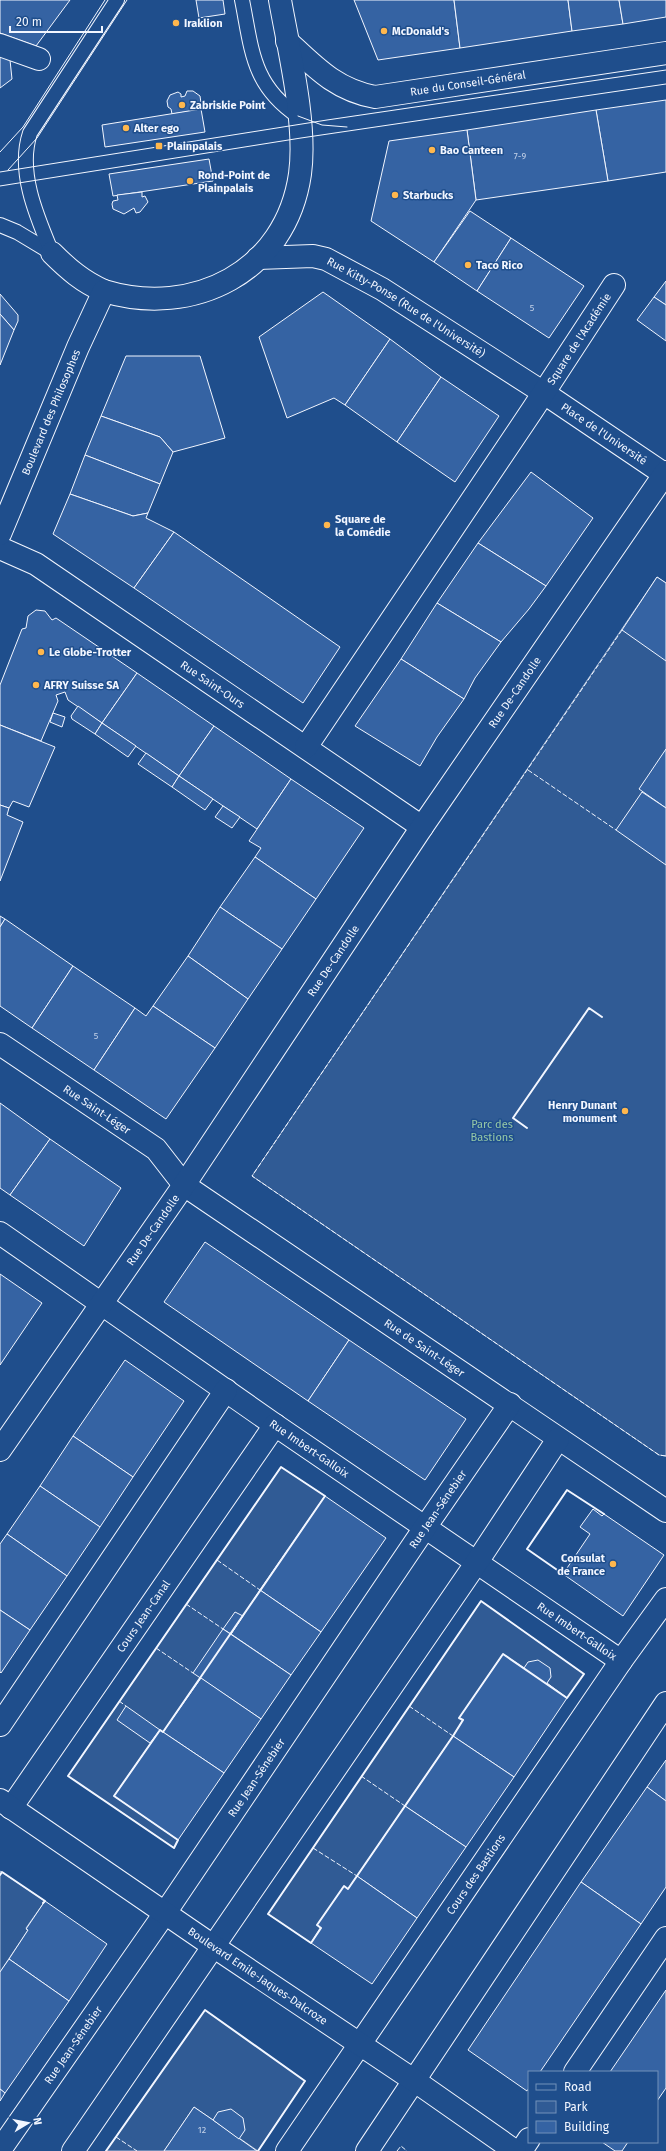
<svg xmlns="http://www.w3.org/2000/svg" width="666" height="2151" font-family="'Fira Sans',sans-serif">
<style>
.green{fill:#305b95;stroke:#a8bbd7}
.building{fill:#3563a3;stroke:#f2f6ff}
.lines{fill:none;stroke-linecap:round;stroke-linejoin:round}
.lane-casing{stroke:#f2f6ff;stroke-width:16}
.street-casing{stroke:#f2f6ff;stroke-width:24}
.secondary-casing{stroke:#f2f6ff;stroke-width:24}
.lane{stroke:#1f4e8c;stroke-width:14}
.street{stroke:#1f4e8c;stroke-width:22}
.secondary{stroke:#1f4e8c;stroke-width:22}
.tram{stroke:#f2f6ff;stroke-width:1}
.fence{stroke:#f2f6ff;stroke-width:1;stroke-dasharray:5 2;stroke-linecap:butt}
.wall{stroke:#f2f6ff;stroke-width:2}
.poi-dot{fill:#ffb74d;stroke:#1f4e8c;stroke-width:1.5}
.labels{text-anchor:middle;stroke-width:3;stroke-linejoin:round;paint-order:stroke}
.number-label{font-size:9px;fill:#c3d1e8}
.poi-label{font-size:11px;font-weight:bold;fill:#f2f6ff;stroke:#1f4e8c;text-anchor:start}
.street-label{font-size:11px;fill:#f2f6ff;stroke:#1f4e8c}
.park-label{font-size:11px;fill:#97c8a6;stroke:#1f4e8c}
</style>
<rect width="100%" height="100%" fill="#1f4e8c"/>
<g class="green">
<path d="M657 577 666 583V1456L659 1455 252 1176Z"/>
<path d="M281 1467 325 1496 163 1732 160 1730 114 1796 178 1840 174 1848 68 1776Z"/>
<path d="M481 1601 584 1674 567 1698 503 1654 460 1718 463 1720 453 1736 348 1889 345 1887 311 1943 268 1914Z"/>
<path d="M0 1871 45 1901 26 1928 28 1930 0 1972Z"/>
<path d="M205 2010 305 2081 258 2151 194 2107 164 2151H106Z"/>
</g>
<g class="building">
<path d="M0 0H70L36 46 0 33Z"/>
<path d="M196 0H223L225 14 199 18Z"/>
<path d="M354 0H454L460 48 378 60Z"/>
<path d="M454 0H568L572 31 460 48Z"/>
<path d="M568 0H619L623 24 572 31Z"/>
<path d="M619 0H666V17L623 24Z"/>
<path d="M0 56 10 60 12 79 0 88Z"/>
<path d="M187 91H193L200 96 201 103 197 105 198 110 172 114 171 109 168 107 167 101 170 95 178 92 181 94V97L185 96Z"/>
<path d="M666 100V172L608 181 596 110Z"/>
<path d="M201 109 205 132 105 147 102 125Z"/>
<path d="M596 110 608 181 476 200 467 130Z"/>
<path d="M467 130 476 200 434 262 371 221 389 141Z"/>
<path d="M209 159 213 181 113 196 109 174Z"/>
<path d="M142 192V197L145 196 148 202 140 212 136 213 134 208 124 214 113 209 112 204 113 201 118 200 117 195Z"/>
<path d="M470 211 511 238 477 291 434 262Z"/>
<path d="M511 238 584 286 549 338 477 291Z"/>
<path d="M666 281V305L654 297Z"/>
<path d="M323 292 390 339 345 405 334 398 287 418 259 337Z"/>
<path d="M0 294 18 315V321L14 330 0 314Z"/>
<path d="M654 297 666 305V341L637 320Z"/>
<path d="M0 314 14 330 0 365Z"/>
<path d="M390 339 441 377 397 442 345 405Z"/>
<path d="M126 356H200L225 438 173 452 160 437 101 416Z"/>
<path d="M441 377 499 416 455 482 397 442Z"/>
<path d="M101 416 160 437 173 452 160 484 85 455Z"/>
<path d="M85 455 160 484 148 513 133 516 70 494Z"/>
<path d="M531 472 593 518 546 586 478 543Z"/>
<path d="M70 494 133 516 148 513 146 518 174 532 134 588 53 534Z"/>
<path d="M174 532 340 647 303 703 134 588Z"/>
<path d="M478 543 546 586 529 609 501 642 437 603Z"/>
<path d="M657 577 666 583V661L622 630Z"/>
<path d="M437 603 501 642 475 678 464 699 401 659Z"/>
<path d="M36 610 45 611 52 620 56 618 137 673 102 723 68 700 65 692 56 695 58 701 41 741 0 725V685L22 629 26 628 28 616Z"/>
<path d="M401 659 464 699 437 737 420 766 355 726Z"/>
<path d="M137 673 214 726 179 776 102 723Z"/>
<path d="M78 706 102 723 95 734 72 719 71 716Z"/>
<path d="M53 713 65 717 62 727 50 722Z"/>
<path d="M102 723 136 746 128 757 95 734Z"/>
<path d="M0 725 55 747 29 807 13 801 9 808 0 805Z"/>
<path d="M214 726 291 779 257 829 179 776Z"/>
<path d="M666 749V808L639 789Z"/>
<path d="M146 753 179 776 172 787 138 764Z"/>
<path d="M179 776 213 799 205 810 172 787Z"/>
<path d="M291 779 364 828 316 899 255 857 261 848 249 841Z"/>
<path d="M642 792 666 808V865L616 830Z"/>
<path d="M0 805 9 808 7 815 23 822 0 881Z"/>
<path d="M223 806 240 817 232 828 215 817Z"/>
<path d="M255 857 316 899 282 949 220 907Z"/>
<path d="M220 907 282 949 248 999 188 956Z"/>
<path d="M0 916 5 919 0 927Z"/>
<path d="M5 919 73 966 32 1028 0 1006V927Z"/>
<path d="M188 956 248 999 215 1048 153 1006Z"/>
<path d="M73 966 135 1008 94 1070 32 1028Z"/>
<path d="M153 1006 215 1048 166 1119 94 1070 135 1008 146 1016Z"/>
<path d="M0 1103 50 1139 10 1195 0 1188Z"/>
<path d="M50 1139 121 1188 84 1246 10 1195Z"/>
<path d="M205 1242 349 1340 308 1401 164 1302Z"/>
<path d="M0 1274 42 1303 0 1365Z"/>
<path d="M349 1340 466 1419 425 1480 308 1401Z"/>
<path d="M125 1360 184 1401 133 1477 73 1436Z"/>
<path d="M73 1436 133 1477 100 1527 40 1486Z"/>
<path d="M40 1486 100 1527 67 1576 7 1534Z"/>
<path d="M325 1496 386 1538 321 1632 260 1590Z"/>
<path d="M593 1509 602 1516 604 1514 664 1555 623 1616 563 1574 590 1534 580 1527Z"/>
<path d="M7 1534 67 1576 30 1630 0 1610V1544Z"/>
<path d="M260 1590 321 1632 291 1675 231 1634Z"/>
<path d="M0 1610 30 1630 1 1673 0 1672Z"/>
<path d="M235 1612 243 1616 231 1634 223 1629Z"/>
<path d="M223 1629 291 1675 261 1719 193 1673Z"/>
<path d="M503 1654 524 1668 528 1662 538 1660 550 1668 551 1677 547 1683 567 1698 514 1777 453 1736 463 1720 459 1718Z"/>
<path d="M201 1678 261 1719 224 1773 163 1732Z"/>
<path d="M126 1706 160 1730 150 1743 117 1720Z"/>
<path d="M160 1730 224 1773 178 1840 114 1796Z"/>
<path d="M453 1736 514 1777 466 1847 405 1806Z"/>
<path d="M666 1760V1801L647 1787Z"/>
<path d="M647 1787 666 1801V1887L641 1924 581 1882Z"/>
<path d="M405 1806 466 1847 417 1918 357 1876Z"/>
<path d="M357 1876 417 1918 372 1984 311 1943 321 1928 317 1925 344 1886 348 1889Z"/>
<path d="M581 1882 641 1924 540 2072H529V2088L527 2091 468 2050Z"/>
<path d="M45 1901 107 1944 69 2001 9 1959 28 1930 26 1929Z"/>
<path d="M9 1959 69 2001 5 2093 0 2089V1972Z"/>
<path d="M666 1990V2088L657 2101V2072H610Z"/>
<path d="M0 2089 5 2093 0 2101Z"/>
<path d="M194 2107 213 2120 257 2151H164Z"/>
<path d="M231 2109 243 2118 245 2130 239 2139 213 2120 218 2112Z"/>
<path d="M602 2142H628L622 2151H615Z"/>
</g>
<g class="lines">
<g class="lane-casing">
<g id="lane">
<path d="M242 0C252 50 252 85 298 116"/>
<path d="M0 225 17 232 52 253"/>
<path d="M52 253C37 217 17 172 30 133L117 0"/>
</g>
</g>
<g class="street-casing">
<g id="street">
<path id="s1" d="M287 41C315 67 336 90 375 97L666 53"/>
<path d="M0 45 39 59"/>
<path d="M52 253C68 269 83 282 104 291"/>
<path id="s2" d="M258 258 313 256 326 259 382 289 544 393 664 474"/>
<path id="s3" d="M0 548 36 564 422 827"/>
<path id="s4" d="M306 747 533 409 614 285"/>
<path id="s5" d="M0 1044 156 1149 184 1185 666 1511"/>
<path id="s6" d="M0 1233 275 1425 621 1661"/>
<path d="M0 1725 226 1390"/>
<path id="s7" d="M11 1808 275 1425"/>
<path d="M575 2072 666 1938"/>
<path id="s8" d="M0 2150 165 1913 426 1526 510 1404"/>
<path d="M73 2151 477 1562 558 1439"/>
<path id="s9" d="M287 2151 621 1661 666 1599"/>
<path d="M367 2151 666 1703"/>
<path d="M521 2151 529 2139"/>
</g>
</g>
<g class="secondary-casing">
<g id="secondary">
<path id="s10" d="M0 534 78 347 104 291C193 318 286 272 300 174 307 124 289 51 280 0"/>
<path id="s11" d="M0 1450 184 1185 422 827 666 472"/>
<path id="s12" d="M0 1800 213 1946 415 2081 515 2151"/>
</g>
</g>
<use href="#lane" class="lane"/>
<use href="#street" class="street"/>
<use href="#secondary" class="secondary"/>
<g class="tram">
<path d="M298 116 322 125 347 127"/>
<path d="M0 152 23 127 105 0"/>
<path d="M8 170 37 138 127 0"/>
<path d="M0 172 327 120 666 70"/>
<path d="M0 186 301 138 666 84"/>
</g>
<g class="fence">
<path d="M622 630 252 1176 659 1455 666 1456"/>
<path d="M528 770 616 830"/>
<path d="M217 1560 260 1590"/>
<path d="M186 1604 223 1629"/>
<path d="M156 1648 193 1673"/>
<path d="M119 1701 126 1706"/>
<path d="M409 1706 453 1736"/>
<path d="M361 1776 405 1806"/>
<path d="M313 1848 357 1876"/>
<path d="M116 2137 137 2151"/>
<path d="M397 2151 401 2146 407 2151"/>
</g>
<g class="wall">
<path d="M527 1128 513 1118 589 1008 602 1017"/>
<path d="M281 1467 325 1496 163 1732 160 1730 114 1796 178 1840 174 1848 68 1776Z"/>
<path d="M563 1574 527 1549 567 1490 604 1514"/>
<path d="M481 1601 584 1674 567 1698 503 1654 459 1718 463 1720 453 1736 348 1889 344 1886 317 1925 321 1928 311 1943 268 1914Z"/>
<path d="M0 1875 2 1872 45 1901 43 1903"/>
<path d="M106 2151 205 2010 305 2081 258 2151"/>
</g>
</g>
<g class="poi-dot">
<circle cx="176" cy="23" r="4"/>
<circle cx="384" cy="31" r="4"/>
<circle cx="182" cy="105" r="4"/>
<circle cx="126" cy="128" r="4"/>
<rect x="155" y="142" width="8" height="8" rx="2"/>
<circle cx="432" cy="150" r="4"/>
<circle cx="190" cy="181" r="4"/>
<circle cx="395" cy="195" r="4"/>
<circle cx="468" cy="265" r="4"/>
<circle cx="327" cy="525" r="4"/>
<circle cx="41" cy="652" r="4"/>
<circle cx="36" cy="685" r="4"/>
<circle cx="625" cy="1111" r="4"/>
<circle cx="613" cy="1564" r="4"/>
</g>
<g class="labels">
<g class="number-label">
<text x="520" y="159">7-9</text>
<text x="532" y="311">5</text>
<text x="96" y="1039">5</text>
<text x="202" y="2133">12</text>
</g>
<g class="poi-label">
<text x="184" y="27">Iraklion</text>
<text x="392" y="35">McDonald's</text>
<text x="190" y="109">Zabriskie Point</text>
<text x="134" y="132">Alter ego</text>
<text x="167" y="150">Plainpalais</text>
<text x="440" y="154">Bao Canteen</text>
<text x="198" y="179">Rond-Point de<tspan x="198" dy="13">Plainpalais</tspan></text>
<text x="403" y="199">Starbucks</text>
<text x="476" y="269">Taco Rico</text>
<text x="335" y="523">Square de<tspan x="335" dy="13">la Comédie</tspan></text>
<text x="49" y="656">Le Globe-Trotter</text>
<text x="44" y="689">AFRY Suisse SA</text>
<text x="617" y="1109" text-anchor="end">Henry Dunant<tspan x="617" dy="13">monument</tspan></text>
<text x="605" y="1562" text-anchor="end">Consulat<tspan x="605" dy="13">de France</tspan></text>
</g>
<g class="street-label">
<text dy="4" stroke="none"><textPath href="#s1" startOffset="200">Rue du Conseil-Général</textPath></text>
<text dy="4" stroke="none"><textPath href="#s2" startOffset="162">Rue Kitty-Ponse (Rue de l'Université)</textPath></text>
<text dy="4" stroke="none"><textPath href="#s4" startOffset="491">Square de l'Académie</textPath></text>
<text dy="4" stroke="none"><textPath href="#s10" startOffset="132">Boulevard des Philosophes</textPath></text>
<text dy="4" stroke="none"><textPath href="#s2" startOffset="397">Place de l'Université</textPath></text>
<text dy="4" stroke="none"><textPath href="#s3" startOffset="253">Rue Saint-Ours</textPath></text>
<text dy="4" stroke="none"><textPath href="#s11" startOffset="916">Rue De-Candolle</textPath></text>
<text dy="4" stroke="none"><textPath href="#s11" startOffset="592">Rue De-Candolle</textPath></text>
<text dy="4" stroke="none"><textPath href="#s5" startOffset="117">Rue Saint-Léger</textPath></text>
<text dy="4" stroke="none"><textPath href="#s11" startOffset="268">Rue De-Candolle</textPath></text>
<text dy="4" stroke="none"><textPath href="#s5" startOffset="524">Rue de Saint-Léger</textPath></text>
<text dy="4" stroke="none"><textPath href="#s6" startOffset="377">Rue Imbert-Galloix</textPath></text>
<text dy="4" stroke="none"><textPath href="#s8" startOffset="776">Rue Jean-Sénebier</textPath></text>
<text dy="4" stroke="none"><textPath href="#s7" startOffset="233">Cours Jean-Canal</textPath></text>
<text dy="4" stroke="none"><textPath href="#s6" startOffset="701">Rue Imbert-Galloix</textPath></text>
<text dy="4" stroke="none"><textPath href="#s8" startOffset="452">Rue Jean-Sénebier</textPath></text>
<text dy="4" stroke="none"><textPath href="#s9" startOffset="335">Cours des Bastions</textPath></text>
<text dy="4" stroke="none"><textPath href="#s12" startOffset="312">Boulevard Emile-Jaques-Dalcroze</textPath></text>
<text dy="4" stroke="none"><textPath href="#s8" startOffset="128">Rue Jean-Sénebier</textPath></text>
</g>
<g class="park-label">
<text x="492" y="1128">Parc des<tspan x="492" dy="13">Bastions</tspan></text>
</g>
</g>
<rect x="528" y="2071" width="130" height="72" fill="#1f4e8c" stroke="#7391ba"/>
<rect x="536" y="2084" width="20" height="6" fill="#1f4e8c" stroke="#7391ba"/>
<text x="564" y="2091" font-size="12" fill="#f2f6ff">Road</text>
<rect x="536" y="2101" width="20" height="12" fill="#305b95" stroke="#7391ba"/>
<text x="564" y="2111" font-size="12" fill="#f2f6ff">Park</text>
<rect x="536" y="2121" width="20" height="12" fill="#3563a3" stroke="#7391ba"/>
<text x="564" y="2131" font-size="12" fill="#f2f6ff">Building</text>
<g transform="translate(28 2123) rotate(80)" stroke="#1f4e8c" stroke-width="3" paint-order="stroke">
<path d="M0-3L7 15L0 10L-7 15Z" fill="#f2f6ff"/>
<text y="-6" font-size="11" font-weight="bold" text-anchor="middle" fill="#f2f6ff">N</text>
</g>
<path d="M10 26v6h92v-6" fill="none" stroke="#f2f6ff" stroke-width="2"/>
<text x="16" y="26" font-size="12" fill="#f2f6ff" stroke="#1f4e8c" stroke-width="3" paint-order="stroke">20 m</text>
</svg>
